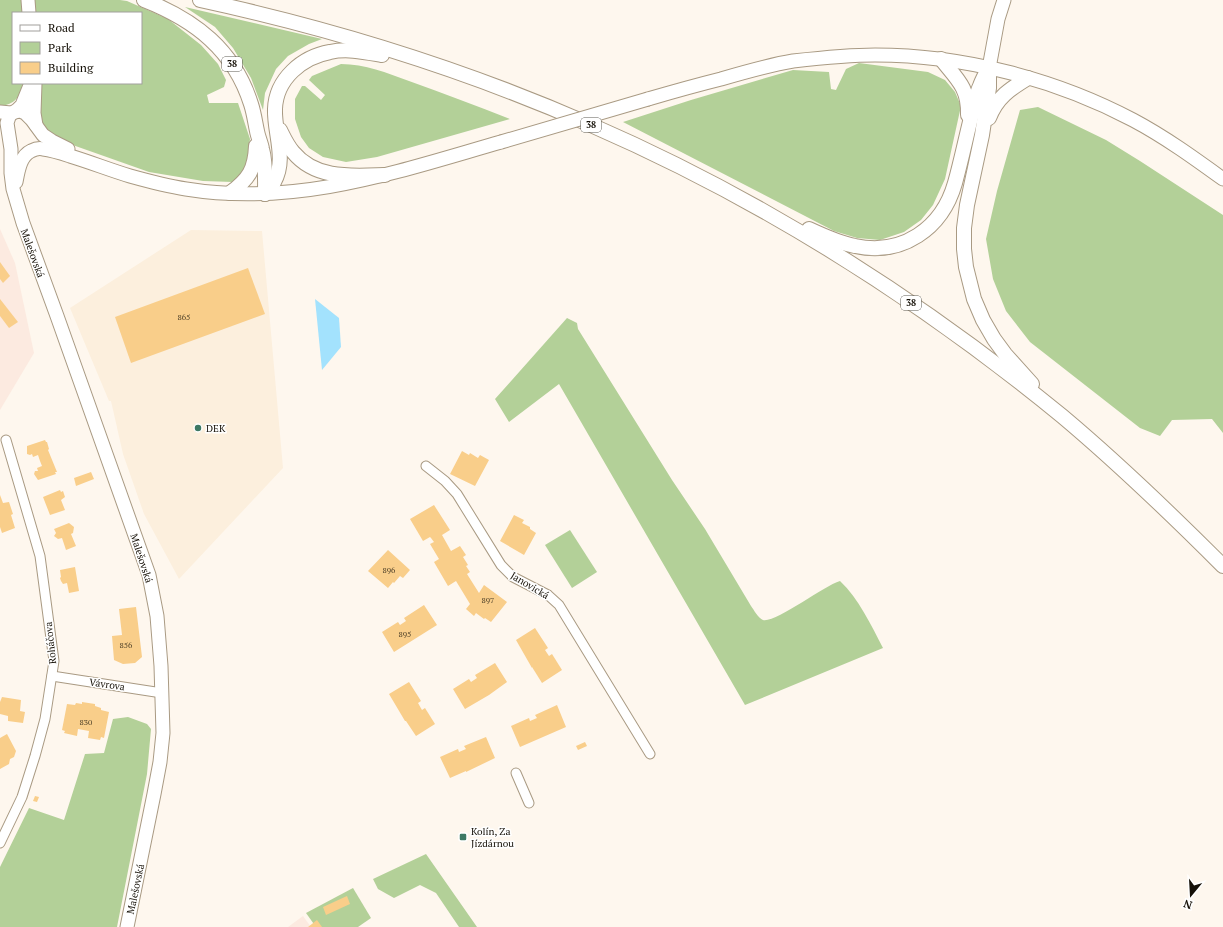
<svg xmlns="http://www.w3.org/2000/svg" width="1223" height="927" font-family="'PT Serif',serif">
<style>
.built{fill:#fcefdd}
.industrial{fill:#fceae0}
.green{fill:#b3d098}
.water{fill:#a3e2fd}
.building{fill:#f9ce8a}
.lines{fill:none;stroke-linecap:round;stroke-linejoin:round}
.street-casing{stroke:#a99a83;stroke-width:11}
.secondary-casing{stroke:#a99a83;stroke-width:15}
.primary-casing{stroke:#a99a83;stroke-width:16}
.street{stroke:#fff;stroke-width:9}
.secondary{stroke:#fff;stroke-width:13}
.primary{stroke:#fff;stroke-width:14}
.secondary-bridge-casing{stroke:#a99a83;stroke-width:15;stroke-linecap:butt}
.secondary-bridge{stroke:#fff;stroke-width:13}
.poi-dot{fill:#3d7863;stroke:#fff;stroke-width:1.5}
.labels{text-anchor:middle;stroke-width:3;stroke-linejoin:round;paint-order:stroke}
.number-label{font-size:8px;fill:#4e4028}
.shield{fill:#fff;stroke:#5b5851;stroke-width:1}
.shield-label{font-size:9px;font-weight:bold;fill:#151007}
.street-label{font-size:10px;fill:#151007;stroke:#fff}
.poi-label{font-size:10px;fill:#151007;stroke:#fff;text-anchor:start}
</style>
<rect width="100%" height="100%" fill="#fef7ee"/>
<path class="built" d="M191 230 262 231 283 468 179 579 144 514 123 454 111 401H109L70 308Z"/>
<g class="industrial">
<path d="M0 229 15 263 34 353 0 410Z"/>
<path d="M303 916 311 927H288Z"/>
</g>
<g class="green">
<path d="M0 0H21L23 13H13V83H25C20 96 15 105 0 106Z"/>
<path d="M34 0H120L127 1 168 19 201 45 218 64 226 80 224 87 207 95 209 103H238L250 139 247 167 233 182 203 181 149 172 67 143 51 135 40 120 41 83H141V13H35Z"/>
<path d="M185 7 322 39 309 44 288 56 276 69 265 93 263 110 251 78 233 48 215 27Z"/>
<path d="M859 63 928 72 945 80 955 92 961 106 945 179 933 205 921 220 904 232 880 240 857 238 834 231 623 122 691 100 793 70 829 72 831 89 836 90 846 69Z"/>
<path d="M341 64C365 64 387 73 409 81 443 93 477 106 510 119L377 157 346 162 323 157 309 148 301 137 295 119V99L302 86H305L321 100 325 95 309 80 312 76Z"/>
<path d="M1038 107 1106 140 1140 161 1223 215V433L1212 419 1172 420 1160 436 1140 428 1030 342 1006 311 993 279 986 239 997 191 1020 110Z"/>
<path d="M567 318 577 323 578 329 672 480 705 529 751 606C754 610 758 618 763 620 776 623 823 586 840 581 859 599 871 625 883 648L745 705 559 384 509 422 495 399Z"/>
<path d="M570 530 597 572 572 588 545 545Z"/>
<path d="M128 717 147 724 151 729 147 774 117 927H0V867L29 808 64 820 85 754 104 753 113 719Z"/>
<path d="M426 854 477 927H459L436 893 420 885 394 898 378 889 373 879Z"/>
<path d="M353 888 371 918 358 927H316L306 913Z"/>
</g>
<path class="water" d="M315 299 339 318 341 347 322 370Z"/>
<g class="building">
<path d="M0 262 10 276 3 283 0 279Z"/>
<path d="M248 268 265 314 131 363 115 317Z"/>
<path d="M0 299 18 322 9 328 0 316Z"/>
<path d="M45 440 46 442H47L49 449 48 450 57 472H55L56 474 38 480 34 474 35 471H38L37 468 42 466 40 461 38 455 33 457 32 454 30 455 27 454V446Z"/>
<path d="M462 451 469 455 470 453 478 458 480 455 489 460 475 486 450 474Z"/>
<path d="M91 472 94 479 76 486 74 478Z"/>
<path d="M60 490 61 492 63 491 65 497 61 500 65 510 50 515 43 497Z"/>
<path d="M0 495 3 503 9 502 13 514 11 515 15 528 2 533 0 527Z"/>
<path d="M434 505 450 530 442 535 451 551 460 546 466 555 463 557 468 565 466 566 470 572 467 574 479 593 484 585 507 602 491 622 485 618 484 619 476 613 474 616 466 609 470 604 456 581 448 586 434 562 439 559 430 544 434 542 431 538 430 537 423 541 410 519Z"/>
<path d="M514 515 524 520 522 523 530 527V529L536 533 524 555 500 541Z"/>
<path d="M69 523 74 527 73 533 71 534 76 546 66 550 62 538 58 539 54 536 56 533 54 529Z"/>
<path d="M388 550 410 570 403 578 400 576 394 583 393 582 388 588 368 571Z"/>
<path d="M75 567 79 591 69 593 67 583 63 584 61 581 60 578 61 577 60 570Z"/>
<path d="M424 605 437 625 394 652 382 632 398 622 400 625 406 621 404 618Z"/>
<path d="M136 607 142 657 135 663 123 664 114 660 112 636 122 635 119 609Z"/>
<path d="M535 628 548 648 545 650 549 656 552 654 562 670 542 683 532 667V668L516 640Z"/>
<path d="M495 663 507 682 489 695 465 709 453 689 469 679 471 682 477 678 475 675Z"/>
<path d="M409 682 421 701 418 703 422 710 425 708 435 724 416 736 406 721H405L389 694Z"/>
<path d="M2 697 21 700 20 711 25 712 23 723 8 721V716L0 714V702Z"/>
<path d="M82 702 95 704V706L101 708V710L109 712 104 738 101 737 100 740 88 738 89 731 78 729 77 736 64 733 65 731 62 730 67 704 75 705 76 703 82 704Z"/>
<path d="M557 705 566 727 520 747 511 726 529 718 530 721 537 718 535 715Z"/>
<path d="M7 734 16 751 14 757 10 759 9 764 0 769V738Z"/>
<path d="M486 737 495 758 466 772V771L450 778 440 757 458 749 459 752 466 749 464 746Z"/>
<path d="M585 742 587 746 578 750 576 746Z"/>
<path d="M35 796 39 797 37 802 33 801Z"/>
<path d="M347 896 350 904 326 915 323 907Z"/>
<path d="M317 920 322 927H308Z"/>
</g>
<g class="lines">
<g class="street-casing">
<g id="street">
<path d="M426 466 445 481 457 494 501 565 513 577 548 595 559 605 650 754"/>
<path d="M52 676 162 693"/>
<path d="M516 773 529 803"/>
<path d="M0 843 22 797 35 756 45 719 54 661 40 556 6 440"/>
</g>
</g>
<g class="secondary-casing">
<g id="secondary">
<path d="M28 0 29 13"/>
<path d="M989 68 998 19 1004 0"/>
<path d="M31 83 22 105 17 110 11 114 9 117 7 123 11 149V173L13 189 23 223 57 316 149 575 157 616 161 666 163 733 160 762 154 794 127 927"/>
<path d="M35 83 34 113 36 125"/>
<path d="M648 99C672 92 697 85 721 79 745 72 769 65 793 61 820 58 848 55 875 55 963 55 1055 79 1133 120 1165 137 1194 158 1223 179"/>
<path d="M0 112 11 113 20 111 25 113 32 120 43 135 52 141 68 149"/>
<path d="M16 182C18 172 20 156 31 151 35 149 39 148 43 149 52 150 61 153 70 156 90 162 110 170 130 176 148 181 167 186 186 189 297 207 396 172 501 142"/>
</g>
</g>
<g class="primary-casing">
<g id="primary">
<path d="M144 0C195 20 234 50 251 104 254 113 255 122 257 131 258 137 261 143 262 149 266 163 265 179 265 194"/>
<path d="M200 0C334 29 466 70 591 125 761 199 919 299 1062 416 1118 463 1171 514 1223 566"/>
<path d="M941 59C957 79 969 88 968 115"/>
<path d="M989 68V88L982 135 967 205 964 228V249L966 267 974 299 983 320 994 339 1005 354 1032 384"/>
<path d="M989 118C997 97 1010 89 1028 78"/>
<path d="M280 130C284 138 287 145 293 152 316 180 352 176 385 175"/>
<path d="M230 193C249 179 255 169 256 146"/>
<path d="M265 194C268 190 272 186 274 182 287 159 274 133 275 109 276 79 302 57 330 52 347 48 365 52 382 55"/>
<path d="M809 229C824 236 839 243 855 246 902 256 942 229 955 183 962 158 967 132 974 106 976 99 977 92 980 86 982 80 985 75 988 69"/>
</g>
</g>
<use href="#street" class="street"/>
<use href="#secondary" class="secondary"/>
<use href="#primary" class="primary"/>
<g class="secondary-bridge-casing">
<path id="secondary-bridge" d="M501 142 648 99"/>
</g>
<use href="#secondary-bridge" class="secondary-bridge"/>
</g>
<g class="poi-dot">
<circle cx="198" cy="428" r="4"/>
<rect x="459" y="833" width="8" height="8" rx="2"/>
</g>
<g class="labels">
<g class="number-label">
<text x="184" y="320">865</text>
<text x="389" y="573">896</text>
<text x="488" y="603">897</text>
<text x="405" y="637">895</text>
<text x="126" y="648">856</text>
<text x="86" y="725">830</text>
</g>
<g class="shield">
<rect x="222" y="57" width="20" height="14" rx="3"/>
<rect x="581" y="118" width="20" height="14" rx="3"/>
<rect x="901" y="296" width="20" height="14" rx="3"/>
</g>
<g class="shield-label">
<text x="232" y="67">38</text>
<text x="591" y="128">38</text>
<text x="911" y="306">38</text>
</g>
<g class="street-label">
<text transform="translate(33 253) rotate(70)" y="4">Malešovská</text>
<text transform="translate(142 558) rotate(72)" y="4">Malešovská</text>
<text transform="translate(530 585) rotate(31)" y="4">Janovická</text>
<text transform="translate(50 643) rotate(-96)" y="4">Roháčova</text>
<text transform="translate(107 684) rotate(8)" y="4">Vávrova</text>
<text transform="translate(135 889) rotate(-78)" y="4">Malešovská</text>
</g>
<g class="poi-label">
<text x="206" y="432">DEK</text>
<text x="471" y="835">Kolín, Za<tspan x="471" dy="12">Jízdárnou</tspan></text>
</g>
</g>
<rect x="12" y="12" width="130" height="72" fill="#ffffff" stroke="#a19f9c"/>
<rect x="20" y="25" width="20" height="6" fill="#ffffff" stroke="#a19f9c"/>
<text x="48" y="32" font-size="12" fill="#151007">Road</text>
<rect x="20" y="42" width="20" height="12" fill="#b3d098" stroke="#a19f9c"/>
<text x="48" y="52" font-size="12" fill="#151007">Park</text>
<rect x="20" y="62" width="20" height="12" fill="#f9ce8a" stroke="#a19f9c"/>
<text x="48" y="72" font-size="12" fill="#151007">Building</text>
<g transform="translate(1191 895) rotate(198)" stroke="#ffffff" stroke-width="3" paint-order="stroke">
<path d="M0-3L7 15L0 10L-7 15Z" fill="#151007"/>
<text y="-6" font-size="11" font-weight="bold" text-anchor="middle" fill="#151007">N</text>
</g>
</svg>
